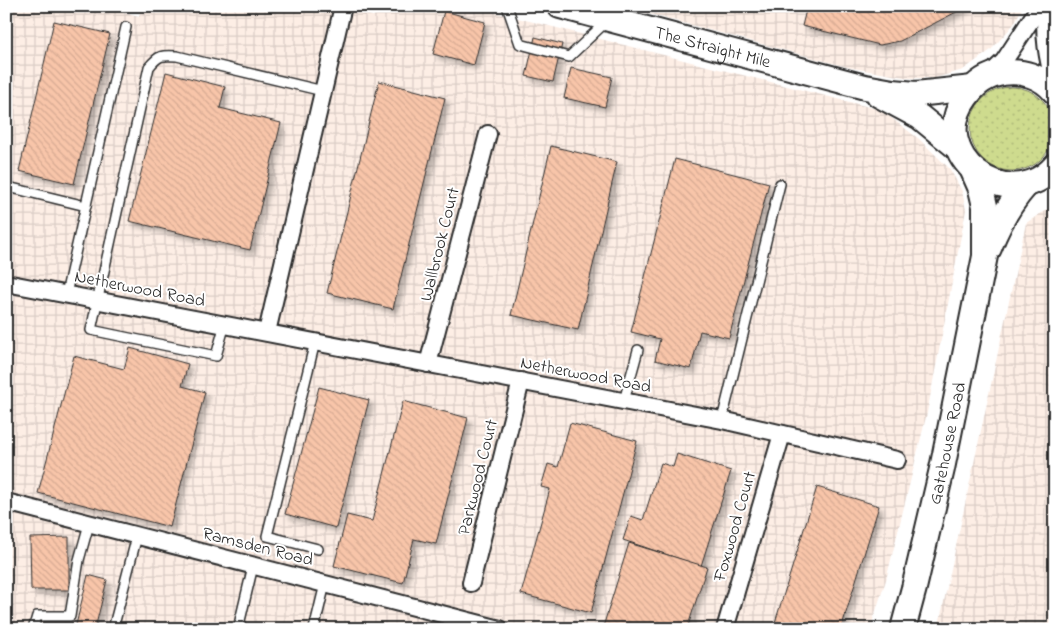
<svg xmlns="http://www.w3.org/2000/svg" width="1061" height="635" font-family="'Indie Flower',sans-serif">
<style>
.industrial{fill:url(#industrial-grid)}
.grass{fill:url(#grass-dots);stroke:#7c835c}
.building{fill:url(#building-back-hatch);stroke:#2b2b2b;filter:url(#shadow)}
.lines{fill:none;stroke-linecap:round;stroke-linejoin:round}
.lane-casing{stroke:#2b2b2b;stroke-width:12}
.street-casing{stroke:#2b2b2b;stroke-width:20}
.secondary-casing{stroke:#2b2b2b;stroke-width:28}
.lane{stroke:#fff;stroke-width:9}
.street{stroke:#fff;stroke-width:16}
.secondary{stroke:#fff;stroke-width:24}
.labels{text-anchor:middle;stroke-width:4;stroke-linejoin:round;paint-order:stroke}
.street-label{font-size:18px;fill:#2b2b2b;stroke:#fff}
</style>
<defs>
<pattern id="industrial-grid" width="8" height="8" patternUnits="userSpaceOnUse" patternTransform="scale(1.25)"><rect width="8" height="8" fill="#fdeee5"/><path d="M0 4h8M4 0v8" fill="none" stroke="#d9ccc5"/></pattern>
<pattern id="grass-dots" width="8" height="8" patternUnits="userSpaceOnUse" patternTransform="scale(1.25)"><rect width="8" height="8" fill="#cedb8e"/><path d="M2 2h.1M6 6h.1" fill="none" stroke="#b1bc7b" stroke-width="1.8" stroke-linecap="round"/></pattern>
<pattern id="building-back-hatch" width="6" height="6" patternUnits="userSpaceOnUse" patternTransform="scale(1.25)"><rect width="6" height="6" fill="#f8c5a9"/><path d="M-1 5l2 2M0 0l6 6M5-1l2 2" fill="none" stroke="#d5a992"/></pattern>
<filter id="shadow"><feDropShadow dx="4.5" dy="4.5" stdDeviation="2.5" flood-color="#0004"/></filter>
</defs>
<rect width="100%" height="100%" fill="#fff"/>
<filter id="ink" filterUnits="userSpaceOnUse"><feTurbulence type="fractalNoise" baseFrequency=".02" numOctaves="2"/><feDisplacementMap in="SourceGraphic" scale="10" xChannelSelector="R" yChannelSelector="G"/><feConvolveMatrix kernelMatrix="1 2 1 2 8 2 1 2 1" color-interpolation-filters="sRGB"/></filter>
<g filter="url(#ink)">
<g class="industrial">
<path d="M6 6H100L139 16 141 6H337L373 16 389 6H470L881 110 919 139 950 169 962 191 966 210 927 413 886 580 870 629H6Z"/>
<path d="M620 6H1023L1014 24 991 50 963 70 935 78H909L847 67Z"/>
<path d="M1055 204V629H938L1026 223Z"/>
</g>
<circle class="grass" cx="1012" cy="129" r="42"/>
<g class="building">
<path d="M807 6H968L900 41 880 45 802 26Z"/>
<path d="M444 11 485 22 474 65 433 54Z"/>
<path d="M54 21 110 34 74 184 19 171Z"/>
<path d="M535 37 562 44 553 82 526 76Z"/>
<path d="M571 68 612 77 605 107 564 98Z"/>
<path d="M166 72 225 87 220 108 281 123 250 250 129 221Z"/>
<path d="M379 81 445 98 393 309 327 293Z"/>
<path d="M551 146 617 162 578 330 511 315Z"/>
<path d="M675 159 769 183 729 338 700 331 691 369 655 360 660 339 631 332Z"/>
<path d="M130 348 188 364 182 386 205 392 170 527 38 493 74 356 124 369Z"/>
<path d="M319 387 369 400 336 528 285 514Z"/>
<path d="M403 401 468 418 436 544 414 539 403 583 334 566 347 515 372 521Z"/>
<path d="M570 423 637 441 591 613 521 594 550 489 541 487 548 464 558 467Z"/>
<path d="M677 454 731 471 701 566 623 540 631 516 643 520 661 463 673 467Z"/>
<path d="M817 487 879 506 841 629H773Z"/>
<path d="M69 537V590H31L30 538Z"/>
<path d="M629 543 707 567 687 629H609L603 627Z"/>
<path d="M88 575 107 580 95 629H75Z"/>
</g>
<g class="lines">
<g class="lane-casing">
<g id="lane">
<path d="M507 6 520 44 569 57 607 21"/>
<path d="M12 188 86 206"/>
<path d="M66 294 126 27"/>
<path d="M225 324 216 356 91 330 149 67C159 55 161 55 177 56L323 91"/>
<path d="M315 342 267 536 318 549"/>
<path d="M624 401 638 350"/>
<path d="M722 420 780 184"/>
<path d="M33 629 37 616H70L79 560 89 524"/>
<path d="M113 629 137 536"/>
<path d="M238 629 253 566"/>
<path d="M314 629 325 584"/>
</g>
</g>
<g class="street-casing">
<g id="street">
<path d="M1047 6C1042 34 1048 60 1055 87"/>
<path d="M988 76 1004 61 1040 6"/>
<path d="M6 283 722 420 897 460"/>
<path d="M267 332 343 6"/>
<path d="M428 364 488 134"/>
<path d="M6 502 500 629"/>
<path d="M471 583 521 381"/>
<path d="M725 629 782 434"/>
</g>
</g>
<g class="secondary-casing">
<g id="secondary">
<path id="s1" d="M560 6 865 87 893 92 916 94 973 88"/>
<path d="M1055 92C1042 76 1022 70 1003 73 987 75 975 84 966 97 924 154 1008 219 1055 166"/>
<path d="M879 95 920 117 958 148"/>
<path d="M989 248C998 224 1010 203 1027 184"/>
<path id="s2" d="M903 629 914 588 942 469 985 256V206L981 189 973 171"/>
</g>
</g>
<use href="#lane" class="lane"/>
<use href="#street" class="street"/>
<use href="#secondary" class="secondary"/>
</g>
</g>
<g class="labels">
<g class="street-label">
<text dy="6" stroke="none"><textPath href="#s1" startOffset="158">The Straight Mile</textPath></text>
<text transform="translate(439 244) rotate(-76)" y="6">Wallbrook Court</text>
<text transform="translate(140 288) rotate(11)" y="6">Netherwood Road</text>
<text transform="translate(586 374) rotate(11)" y="6">Netherwood Road</text>
<text dy="6" stroke="none"><textPath href="#s2" startOffset="191">Gatehouse Road</textPath></text>
<text transform="translate(477 477) rotate(-76)" y="6">Parkwood Court</text>
<text transform="translate(734 526) rotate(-74)" y="6">Foxwood Court</text>
<text transform="translate(258 546) rotate(14)" y="6">Ramsden Road</text>
</g>
</g>
<rect width="1061" height="635" fill="none" stroke="#fff" stroke-width="25"/>
<rect x="12" y="12" width="1036" height="610" fill="none" stroke="#2b2b2b" stroke-width="2" filter="url(#ink)"/>
</svg>
